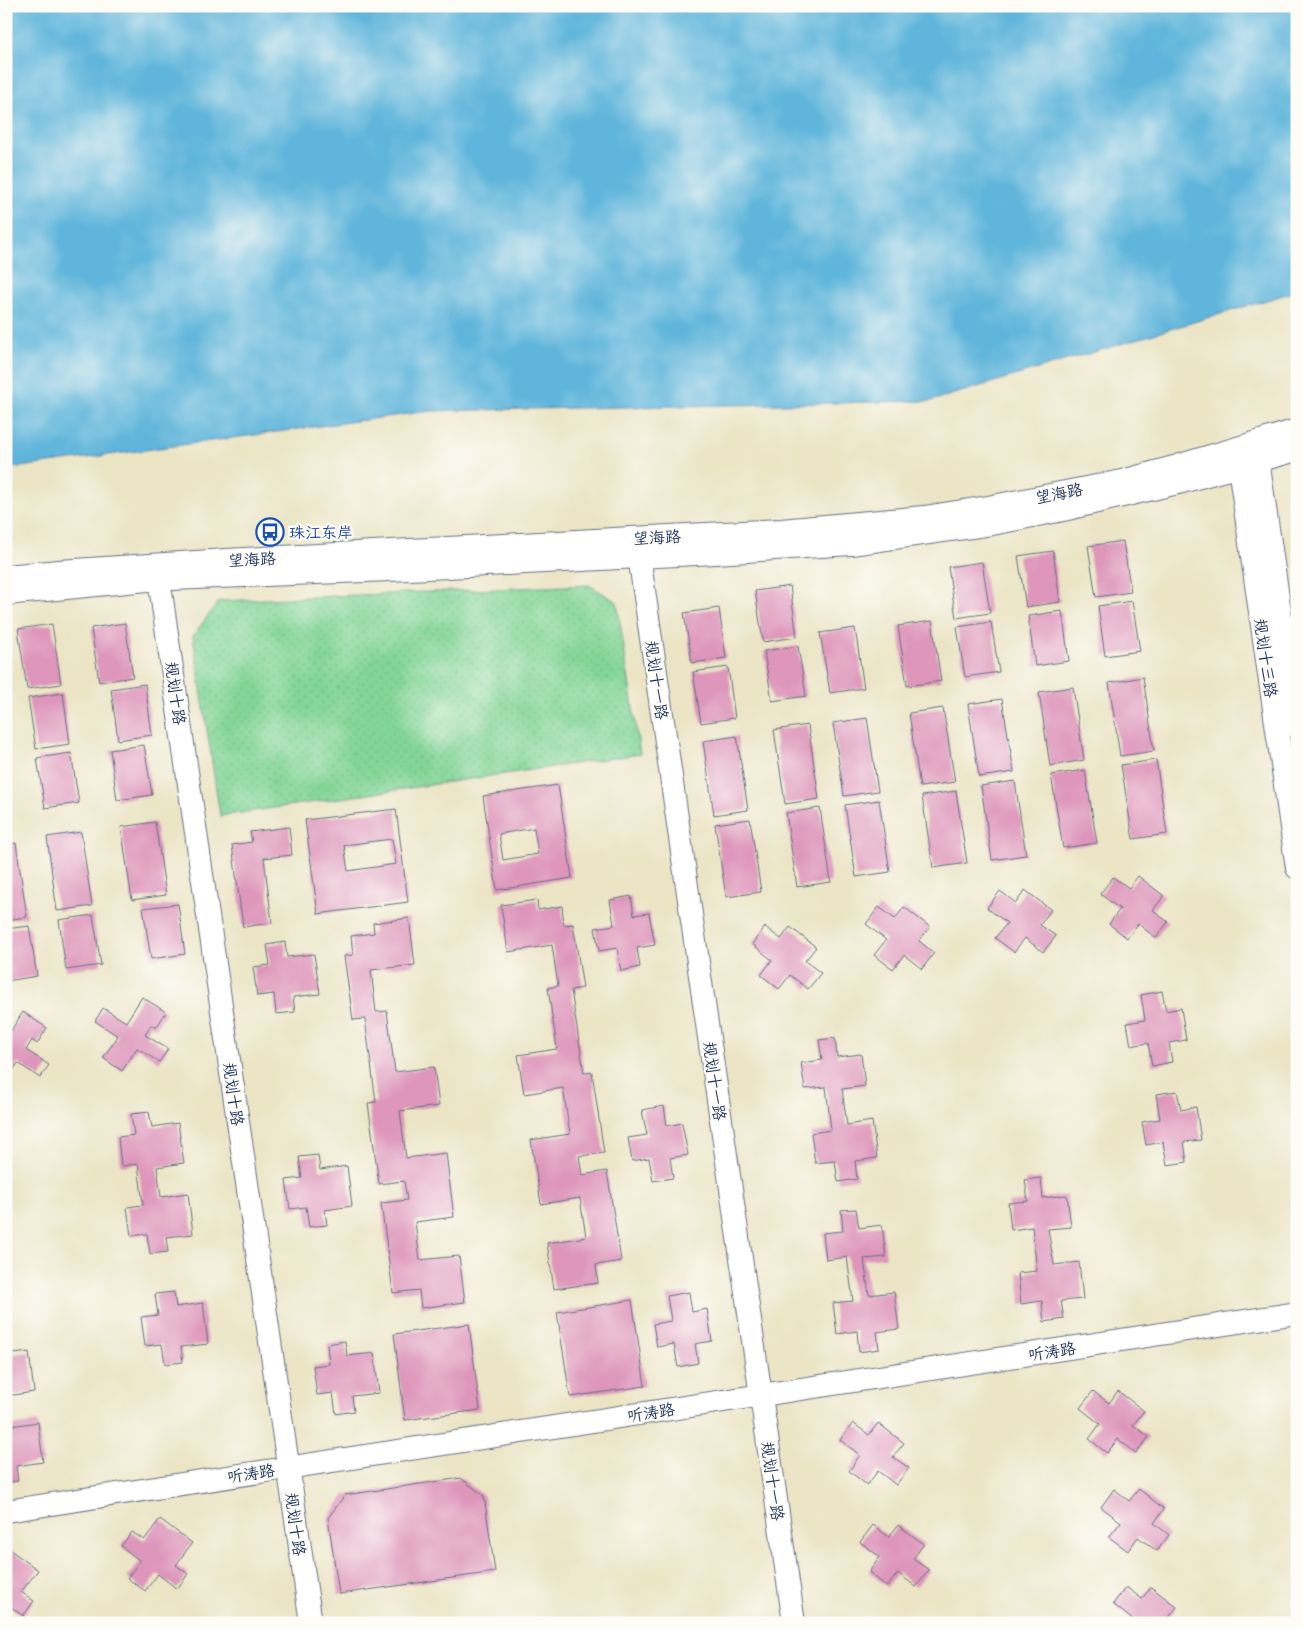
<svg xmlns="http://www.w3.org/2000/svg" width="1303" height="1629" font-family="'Architects Daughter','LXGW WenKai TC',sans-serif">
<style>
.park{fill:url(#park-dots);stroke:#4f827a}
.water{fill:#5fb5db;stroke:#3d729c}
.building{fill:#de96bb;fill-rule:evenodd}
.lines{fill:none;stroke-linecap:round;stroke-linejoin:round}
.minor-casing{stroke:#646f82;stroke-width:24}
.minor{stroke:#fff;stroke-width:22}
.labels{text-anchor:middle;stroke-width:4.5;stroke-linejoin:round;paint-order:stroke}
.street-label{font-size:16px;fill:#1b2f5e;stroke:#fdfcf7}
.transit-label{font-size:16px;fill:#164399;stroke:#fdfcf7;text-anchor:start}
</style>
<defs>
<pattern id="park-dots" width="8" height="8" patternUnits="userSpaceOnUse" patternTransform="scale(1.25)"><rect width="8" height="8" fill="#83d697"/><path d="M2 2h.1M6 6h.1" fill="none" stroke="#71b885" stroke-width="1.8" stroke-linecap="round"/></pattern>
</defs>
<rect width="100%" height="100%" fill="#fdfcf7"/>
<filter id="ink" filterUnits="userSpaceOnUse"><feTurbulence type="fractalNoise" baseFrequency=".02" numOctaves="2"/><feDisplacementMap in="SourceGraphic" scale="10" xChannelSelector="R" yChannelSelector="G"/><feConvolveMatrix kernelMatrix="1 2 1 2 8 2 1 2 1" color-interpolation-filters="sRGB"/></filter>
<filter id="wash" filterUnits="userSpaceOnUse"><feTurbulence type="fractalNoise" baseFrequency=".0096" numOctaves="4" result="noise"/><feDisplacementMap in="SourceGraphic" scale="20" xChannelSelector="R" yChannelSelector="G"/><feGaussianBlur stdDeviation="1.12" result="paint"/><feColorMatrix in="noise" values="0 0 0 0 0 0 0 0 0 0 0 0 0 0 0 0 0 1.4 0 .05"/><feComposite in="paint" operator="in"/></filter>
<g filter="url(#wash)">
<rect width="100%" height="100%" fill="#ebe5c6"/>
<path class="park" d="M589 585 617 602 640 754 220 816 193 636 219 601Z"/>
<path class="water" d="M6 6H1297V291L931 401 430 411 6 469Z"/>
<g id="blocks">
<g class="building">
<path d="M1123 541 1131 592 1096 597 1088 546Z"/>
<path d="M1053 551 1060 602 1026 607 1018 556Z"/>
<path d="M982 562 990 613 956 618 948 567Z"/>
<path d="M790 586 797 637 763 642 755 591Z"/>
<path d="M1132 601 1140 651 1105 656 1098 606Z"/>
<path d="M719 608 726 658 692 663 684 613Z"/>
<path d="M1062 611 1069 661 1035 666 1028 616Z"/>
<path d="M932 621 941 681 907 686 898 626Z"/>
<path d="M991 622 999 672 965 677 957 627Z"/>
<path d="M125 623 133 677 99 682 91 628Z"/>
<path d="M52 624 61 684 27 689 18 629Z"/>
<path d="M855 628 864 688 830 693 820 633Z"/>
<path d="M798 646 806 696 772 701 764 651Z"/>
<path d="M728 667 735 718 701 723 693 672Z"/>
<path d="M1143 677 1154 751 1120 756 1109 683Z"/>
<path d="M145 684 152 735 118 740 111 689Z"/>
<path d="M1073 687 1084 760 1050 766 1039 692Z"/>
<path d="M63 693 70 744 36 749 28 698Z"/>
<path d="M1002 699 1014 772 979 777 968 704Z"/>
<path d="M943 708 955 782 920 787 909 713Z"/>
<path d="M867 718 878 791 844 796 833 723Z"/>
<path d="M808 725 819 799 785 804 774 730Z"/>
<path d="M737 736 748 810 714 815 703 741Z"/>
<path d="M144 745 152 795 117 800 110 750Z"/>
<path d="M71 753 79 803 45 808 37 758Z"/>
<path d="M1156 760 1167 834 1133 839 1121 765Z"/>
<path d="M1085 770 1097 843 1063 848 1051 775Z"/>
<path d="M1015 781 1026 855 992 860 981 786Z"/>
<path d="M558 785 572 878 497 890 483 796ZM534 828 538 854 503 860 499 834Z"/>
<path d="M956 791 967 863 933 868 922 796Z"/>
<path d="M879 800 890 872 856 877 845 805Z"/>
<path d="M820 808 831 882 797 887 786 813Z"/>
<path d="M396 809 408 902 318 914 305 820ZM392 839 396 864 348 871 344 845Z"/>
<path d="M750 819 761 892 726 897 715 824Z"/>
<path d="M155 822 166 895 132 900 121 827Z"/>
<path d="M289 827 292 855 264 858 272 923 243 927 232 845 252 842 250 832Z"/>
<path d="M81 832 92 906 57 911 47 837Z"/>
<path d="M16 843 27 917 6 920V845Z"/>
<path d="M1138 876 1164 896 1153 910 1168 922 1156 938 1138 924 1127 938 1109 924 1120 909 1100 894 1113 877 1129 888Z"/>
<path d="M1025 890 1051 910 1040 925 1056 936 1043 952 1025 938 1014 952 995 938 1007 923 987 908 1000 891 1016 903Z"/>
<path d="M631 896 634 915 649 913 655 945 637 948 640 967 621 971 617 948 599 951 595 928 614 925 610 900Z"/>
<path d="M537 900 538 910 562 906 564 925 573 924 583 988 571 990 584 1073 592 1072 604 1153 579 1156 582 1175 607 1171 621 1261 596 1265 598 1283 554 1289 547 1243 586 1237 580 1198 541 1204 531 1140 570 1134 563 1088 524 1094 518 1055 557 1049 548 988 558 986 552 945 508 952 501 905Z"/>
<path d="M178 904 185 954 151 959 143 908Z"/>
<path d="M879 907 895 919 904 907 930 927 919 941 934 953 922 969 904 955 893 969 874 955 886 940 866 924Z"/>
<path d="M93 915 101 965 66 970 59 920Z"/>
<path d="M409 918 415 965 371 970 376 1012 387 1011 395 1072 434 1067 439 1106 400 1111 406 1158 446 1153 454 1217 415 1222 420 1260 459 1256 465 1302 421 1308 419 1290 393 1293 381 1203 407 1200 404 1181 379 1184 368 1103 376 1102 365 1019 353 1020 344 956 353 955 351 936 374 933 373 923Z"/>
<path d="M29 926 37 976 6 981V929Z"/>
<path d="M765 927 781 939 790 927 816 947 805 961 821 973 808 989 790 975 779 989 761 975 772 960 752 944Z"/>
<path d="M285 942 287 957 314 954 320 994 293 997 295 1012 276 1014 274 994 257 996 253 967 270 965 267 945Z"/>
<path d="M1162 991 1166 1011 1181 1008 1186 1040 1169 1043 1172 1062 1152 1066 1148 1043 1131 1046 1127 1023 1145 1020 1141 995Z"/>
<path d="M142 997 166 1012 156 1028 151 1025 145 1035 168 1049 159 1062 137 1048 122 1071 103 1058 118 1036 95 1021 103 1008 126 1022Z"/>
<path d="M23 1012 47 1028 37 1044 32 1040 26 1050 49 1065 40 1078 18 1063 6 1081V1038Z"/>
<path d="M835 1038 837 1057 861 1054 865 1086 842 1089 847 1125 872 1121 877 1158 855 1161 857 1179 838 1182 835 1161 815 1163 811 1133 831 1130 826 1087 805 1089 801 1063 822 1060 819 1040Z"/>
<path d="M1177 1091 1181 1110 1196 1107 1201 1140 1184 1142 1187 1162 1167 1165 1163 1142 1146 1145 1142 1122 1160 1119 1156 1094Z"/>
<path d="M664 1106 667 1126 682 1123 688 1155 670 1158 673 1178 653 1181 649 1158 632 1161 628 1138 647 1135 642 1110Z"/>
<path d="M149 1112 152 1127 178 1123 184 1163 157 1167 161 1197 188 1193 193 1234 166 1237 168 1252 150 1254 147 1234 131 1236 127 1207 143 1205 138 1164 121 1166 118 1137 134 1135 131 1114Z"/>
<path d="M318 1155 320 1170 347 1166 352 1206 325 1210 327 1225 309 1227 306 1207 290 1209 286 1180 302 1178 299 1157Z"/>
<path d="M1041 1178 1043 1198 1067 1195 1071 1227 1048 1229 1054 1265 1079 1262 1083 1299 1061 1301 1064 1319 1044 1322 1042 1301 1021 1304 1018 1273 1037 1271 1032 1227 1011 1230 1008 1203 1028 1201 1025 1180Z"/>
<path d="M856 1209 859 1228 882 1225 886 1257 864 1259 869 1295 894 1292 899 1329 877 1332 879 1349 859 1352 857 1331 837 1334 833 1303 853 1301 847 1257 826 1260 823 1233 843 1231 841 1210Z"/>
<path d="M174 1292 176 1307 203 1303 208 1344 181 1347 183 1362 165 1364 162 1344 145 1346 141 1317 158 1315 155 1294Z"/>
<path d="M689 1292 692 1312 707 1309 712 1341 695 1344 698 1363 678 1367 674 1344 657 1347 653 1324 671 1321 667 1296Z"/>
<path d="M632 1300 645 1386 570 1397 557 1312Z"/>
<path d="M469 1324 480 1410 405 1420 394 1334Z"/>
<path d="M345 1341 347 1356 374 1353 379 1393 352 1396 354 1411 336 1414 333 1393 317 1395 313 1366 329 1364 327 1344Z"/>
<path d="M29 1352 34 1392 6 1396V1355Z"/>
<path d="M1093 1391 1109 1403 1118 1391 1144 1411 1133 1425 1149 1437 1136 1453 1118 1439 1107 1453 1089 1439 1100 1424 1080 1408Z"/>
<path d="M7 1397 11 1426 38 1422 43 1462 16 1466 18 1481 6 1482Z"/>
<path d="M853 1423 869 1435 878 1423 904 1443 893 1457 909 1468 896 1485 878 1471 867 1485 849 1471 860 1455 840 1440Z"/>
<path d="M461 1478 484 1496 495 1572 339 1594 328 1518 345 1495Z"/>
<path d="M1114 1489 1129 1501 1139 1489 1164 1509 1154 1523 1169 1535 1157 1551 1138 1537 1128 1551 1109 1537 1121 1522 1101 1507Z"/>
<path d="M160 1519 192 1543 176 1565 188 1574 177 1589 158 1574 145 1591 127 1578 140 1561 121 1546 132 1532 144 1540Z"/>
<path d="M873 1525 889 1537 898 1525 924 1544 913 1559 929 1570 916 1587 898 1573 887 1587 869 1572 880 1557 860 1542Z"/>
<path d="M6 1547 38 1570 21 1592 34 1601 23 1616 6 1603Z"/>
<path d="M1126 1587 1142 1599 1151 1587 1177 1607 1166 1621 1169 1623H1131L1133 1620 1113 1604Z"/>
</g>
</g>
</g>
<g filter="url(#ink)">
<use href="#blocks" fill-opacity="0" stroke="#646f82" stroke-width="1"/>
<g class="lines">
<g class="minor-casing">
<g id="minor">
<path d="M1256 446 1297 728"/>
<path d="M1237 453 1297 868"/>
<path d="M637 542 794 1623"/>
<path d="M157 565 311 1623"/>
<path d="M6 576 59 571 226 560 781 530 924 517 988 507 1122 481 1177 466 1297 430"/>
<path d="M6 594 147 580 390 570 715 553 851 544 992 524 1063 510 1182 482 1297 450"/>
<path d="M6 1511 1297 1313"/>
</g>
</g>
<use href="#minor" class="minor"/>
</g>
</g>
<defs>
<g id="bus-ring" transform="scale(1.4375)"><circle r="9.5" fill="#fdfcf7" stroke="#1a4fb4" stroke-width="1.5"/><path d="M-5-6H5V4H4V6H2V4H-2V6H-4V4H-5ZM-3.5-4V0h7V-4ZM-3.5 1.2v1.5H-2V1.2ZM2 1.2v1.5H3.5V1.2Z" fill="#1a4fb4"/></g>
</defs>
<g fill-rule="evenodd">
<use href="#bus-ring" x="270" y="532"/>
</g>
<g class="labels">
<g class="street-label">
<text transform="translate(1059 493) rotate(-11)" y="6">望海路</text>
<text transform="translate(657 537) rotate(-3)" y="6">望海路</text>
<text transform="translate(252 559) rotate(-3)" y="6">望海路</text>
<text transform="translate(1266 658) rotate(82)" y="6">规划十三路</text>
<text transform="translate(657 680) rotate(82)" y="6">规划十一路</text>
<text transform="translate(176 693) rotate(82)" y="6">规划十路</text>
<text transform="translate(715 1081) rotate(82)" y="6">规划十一路</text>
<text transform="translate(234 1094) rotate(82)" y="6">规划十路</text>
<text transform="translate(1052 1351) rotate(-9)" y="6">听涛路</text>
<text transform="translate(651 1412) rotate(-9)" y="6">听涛路</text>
<text transform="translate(251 1473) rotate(-9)" y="6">听涛路</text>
<text transform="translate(773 1481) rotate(82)" y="6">规划十一路</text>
<text transform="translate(296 1524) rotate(82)" y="6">规划十路</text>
</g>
<g class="transit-label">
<text x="289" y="538">珠江东岸</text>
</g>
</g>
<rect width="1303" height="1629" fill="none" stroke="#fdfcf7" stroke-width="25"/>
</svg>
